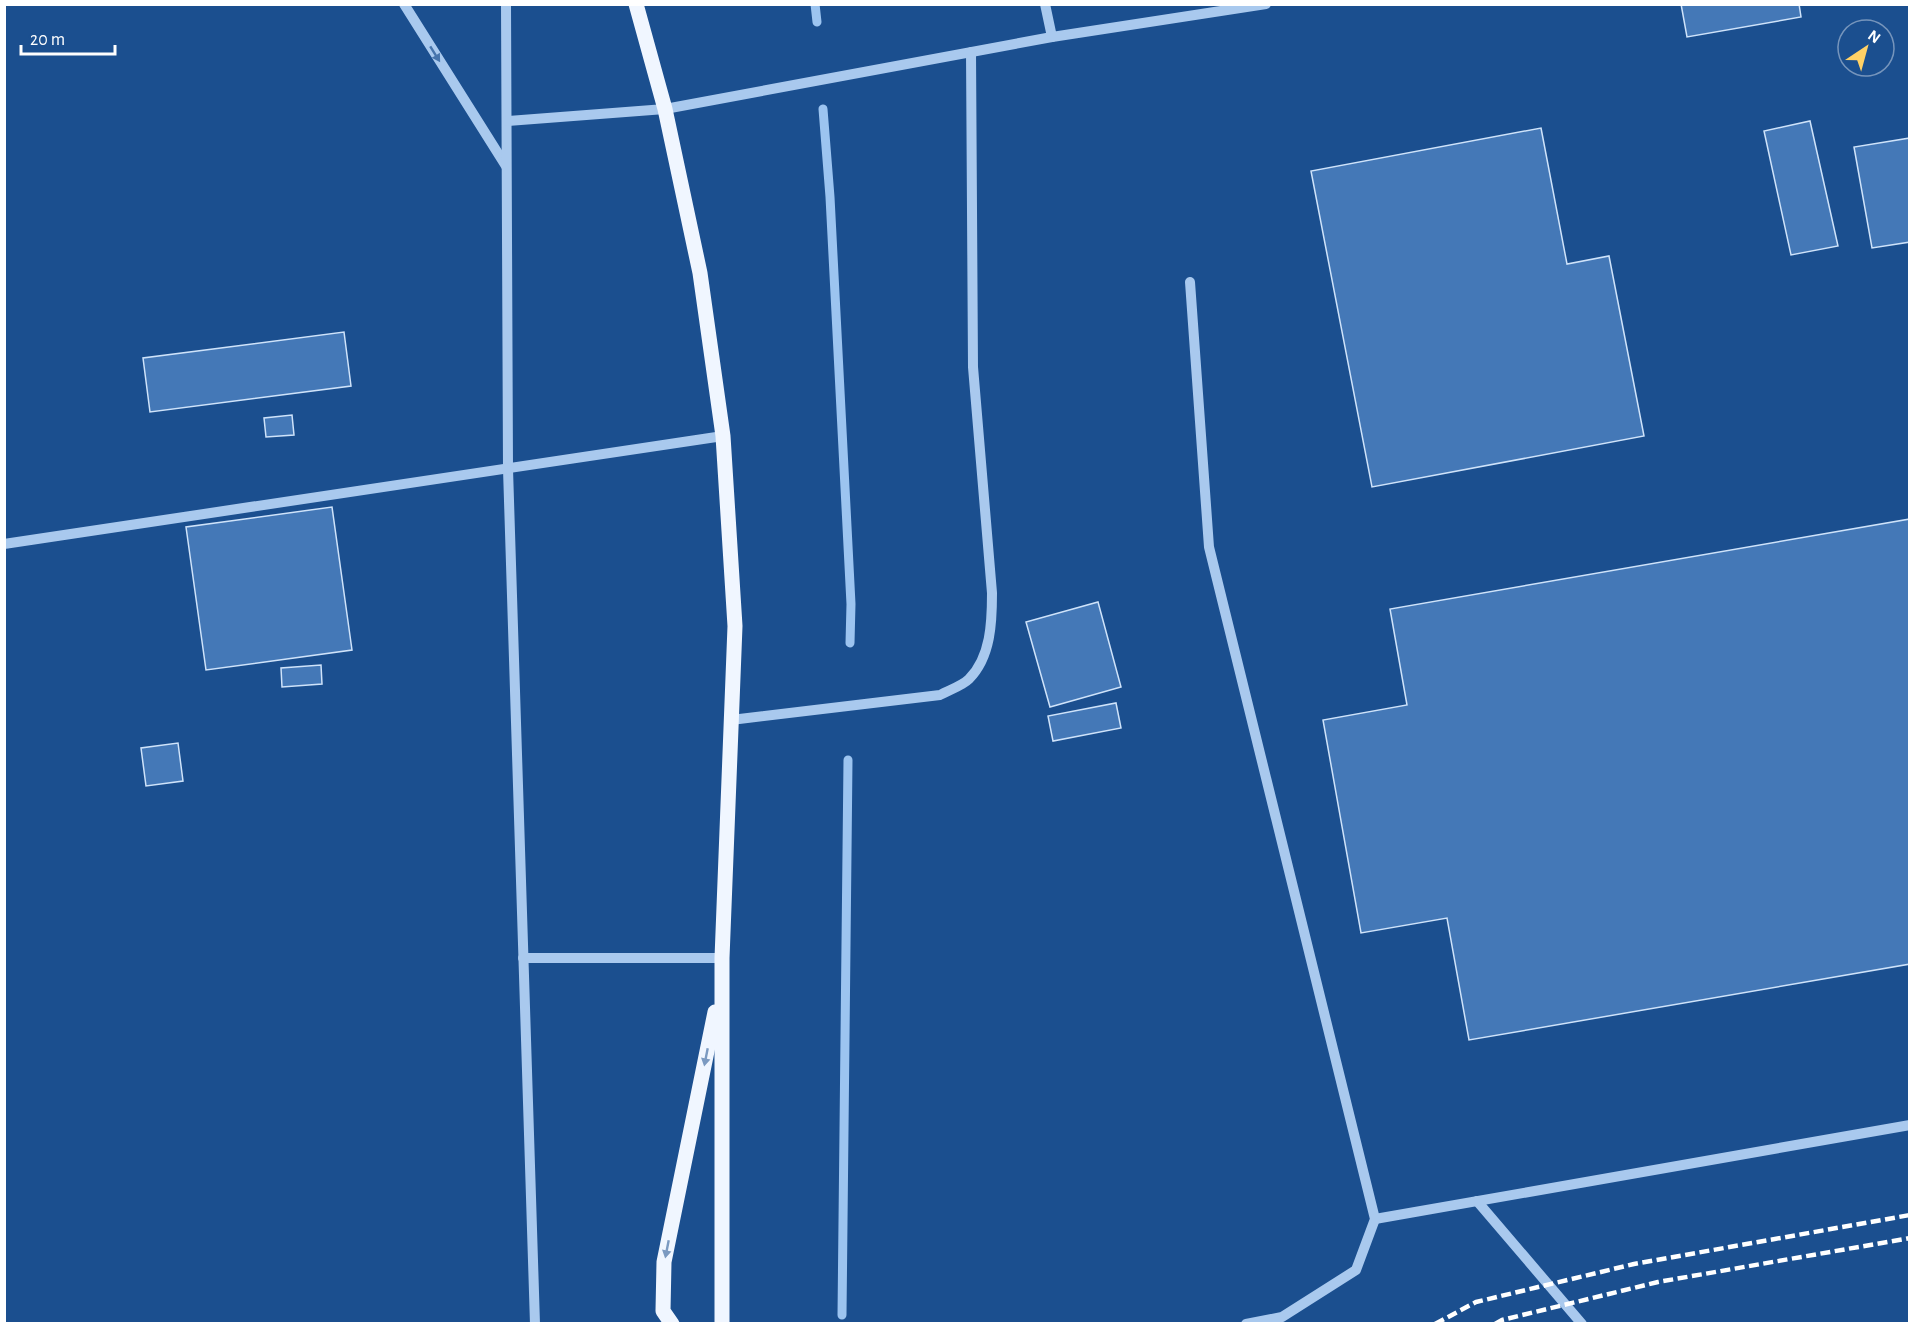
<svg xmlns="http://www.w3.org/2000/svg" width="1914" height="1328" font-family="'Alegreya Sans',sans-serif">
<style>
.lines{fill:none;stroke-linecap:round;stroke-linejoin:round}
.stream{stroke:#9cc4f0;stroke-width:9}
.building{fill:#4478b7;stroke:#cfe3fa;stroke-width:1.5}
.minor{stroke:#a9c9ee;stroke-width:10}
.major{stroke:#f0f6ff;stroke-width:15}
.rail{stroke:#fff;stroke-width:4.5;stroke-dasharray:10 4.5;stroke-linecap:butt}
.oneway{fill:#4674ac}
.oneway2{fill:#7b9ac1}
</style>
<rect width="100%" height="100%" fill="#1b4f8f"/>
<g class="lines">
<g class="stream">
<path d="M815 4 817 22"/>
<path d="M823 109 830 197 851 604 850 643"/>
<path d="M842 1315 848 760"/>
</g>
</g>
<g class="building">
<path d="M1681 4H1799L1801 17 1687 37Z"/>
<path d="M1810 121 1838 246 1791 255 1764 131Z"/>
<path d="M1541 128 1567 264 1609 256 1644 436 1372 487 1311 171Z"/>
<path d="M1910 138V242L1872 248 1854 147Z"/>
<path d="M344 332 351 386 150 412 143 358Z"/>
<path d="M292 415 294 435 266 437 264 418Z"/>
<path d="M332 507 352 650 206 670 186 527Z"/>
<path d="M1910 519V964L1469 1040 1447 918 1361 933 1323 720 1407 705 1390 609Z"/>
<path d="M1098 602 1121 687 1050 707 1026 622Z"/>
<path d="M321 665 322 684 282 687 281 668Z"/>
<path d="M1116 703 1121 728 1053 741 1048 716Z"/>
<path d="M178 743 183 781 146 786 141 748Z"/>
</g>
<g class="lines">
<g class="minor">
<path d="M404 4 506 166"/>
<path d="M506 4 508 469 535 1324"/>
<path d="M1045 4 1052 37"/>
<path d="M507 121 665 109 1052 37 1266 4"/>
<path d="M1190 282 1209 547 1375 1219 1356 1270 1282 1317 1246 1324"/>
<path d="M4 544 723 436"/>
<path d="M731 720 940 695C949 690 962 686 969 679 991 657 992 622 992 593L973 367 971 52"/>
<path d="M523 958H722"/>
<path d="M1477 1201 1582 1324"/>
<path d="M1375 1219 1910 1125"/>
</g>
<g class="major">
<path d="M636 4 665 109 700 273 723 436 735 626 722 958V1324"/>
<path d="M672 1324 663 1311 664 1262 715 1012"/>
</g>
<g class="rail">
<path d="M1435 1324 1476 1302 1634 1264 1910 1215"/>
<path d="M1495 1324 1502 1320 1658 1282 1910 1238"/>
</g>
</g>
<defs><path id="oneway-solid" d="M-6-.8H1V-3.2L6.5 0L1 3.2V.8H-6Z" transform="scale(1.5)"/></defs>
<use class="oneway" href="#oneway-solid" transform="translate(435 54) rotate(58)"/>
<g class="oneway2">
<use href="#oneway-solid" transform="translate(706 1057) rotate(101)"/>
<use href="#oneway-solid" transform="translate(667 1249) rotate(101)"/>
</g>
<rect width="1914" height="1328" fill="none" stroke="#ffffff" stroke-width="12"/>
<g transform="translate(1866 48) rotate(36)"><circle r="28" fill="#1b4f8f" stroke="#7695bc" stroke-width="1.5"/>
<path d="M0-4.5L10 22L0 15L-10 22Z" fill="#ffd166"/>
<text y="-9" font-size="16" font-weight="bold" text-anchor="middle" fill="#ffffff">N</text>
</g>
<path d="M21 45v9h94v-9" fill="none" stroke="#ffffff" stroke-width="3"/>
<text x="30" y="45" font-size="18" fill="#ffffff" stroke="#1b4f8f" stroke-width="4.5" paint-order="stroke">20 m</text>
</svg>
